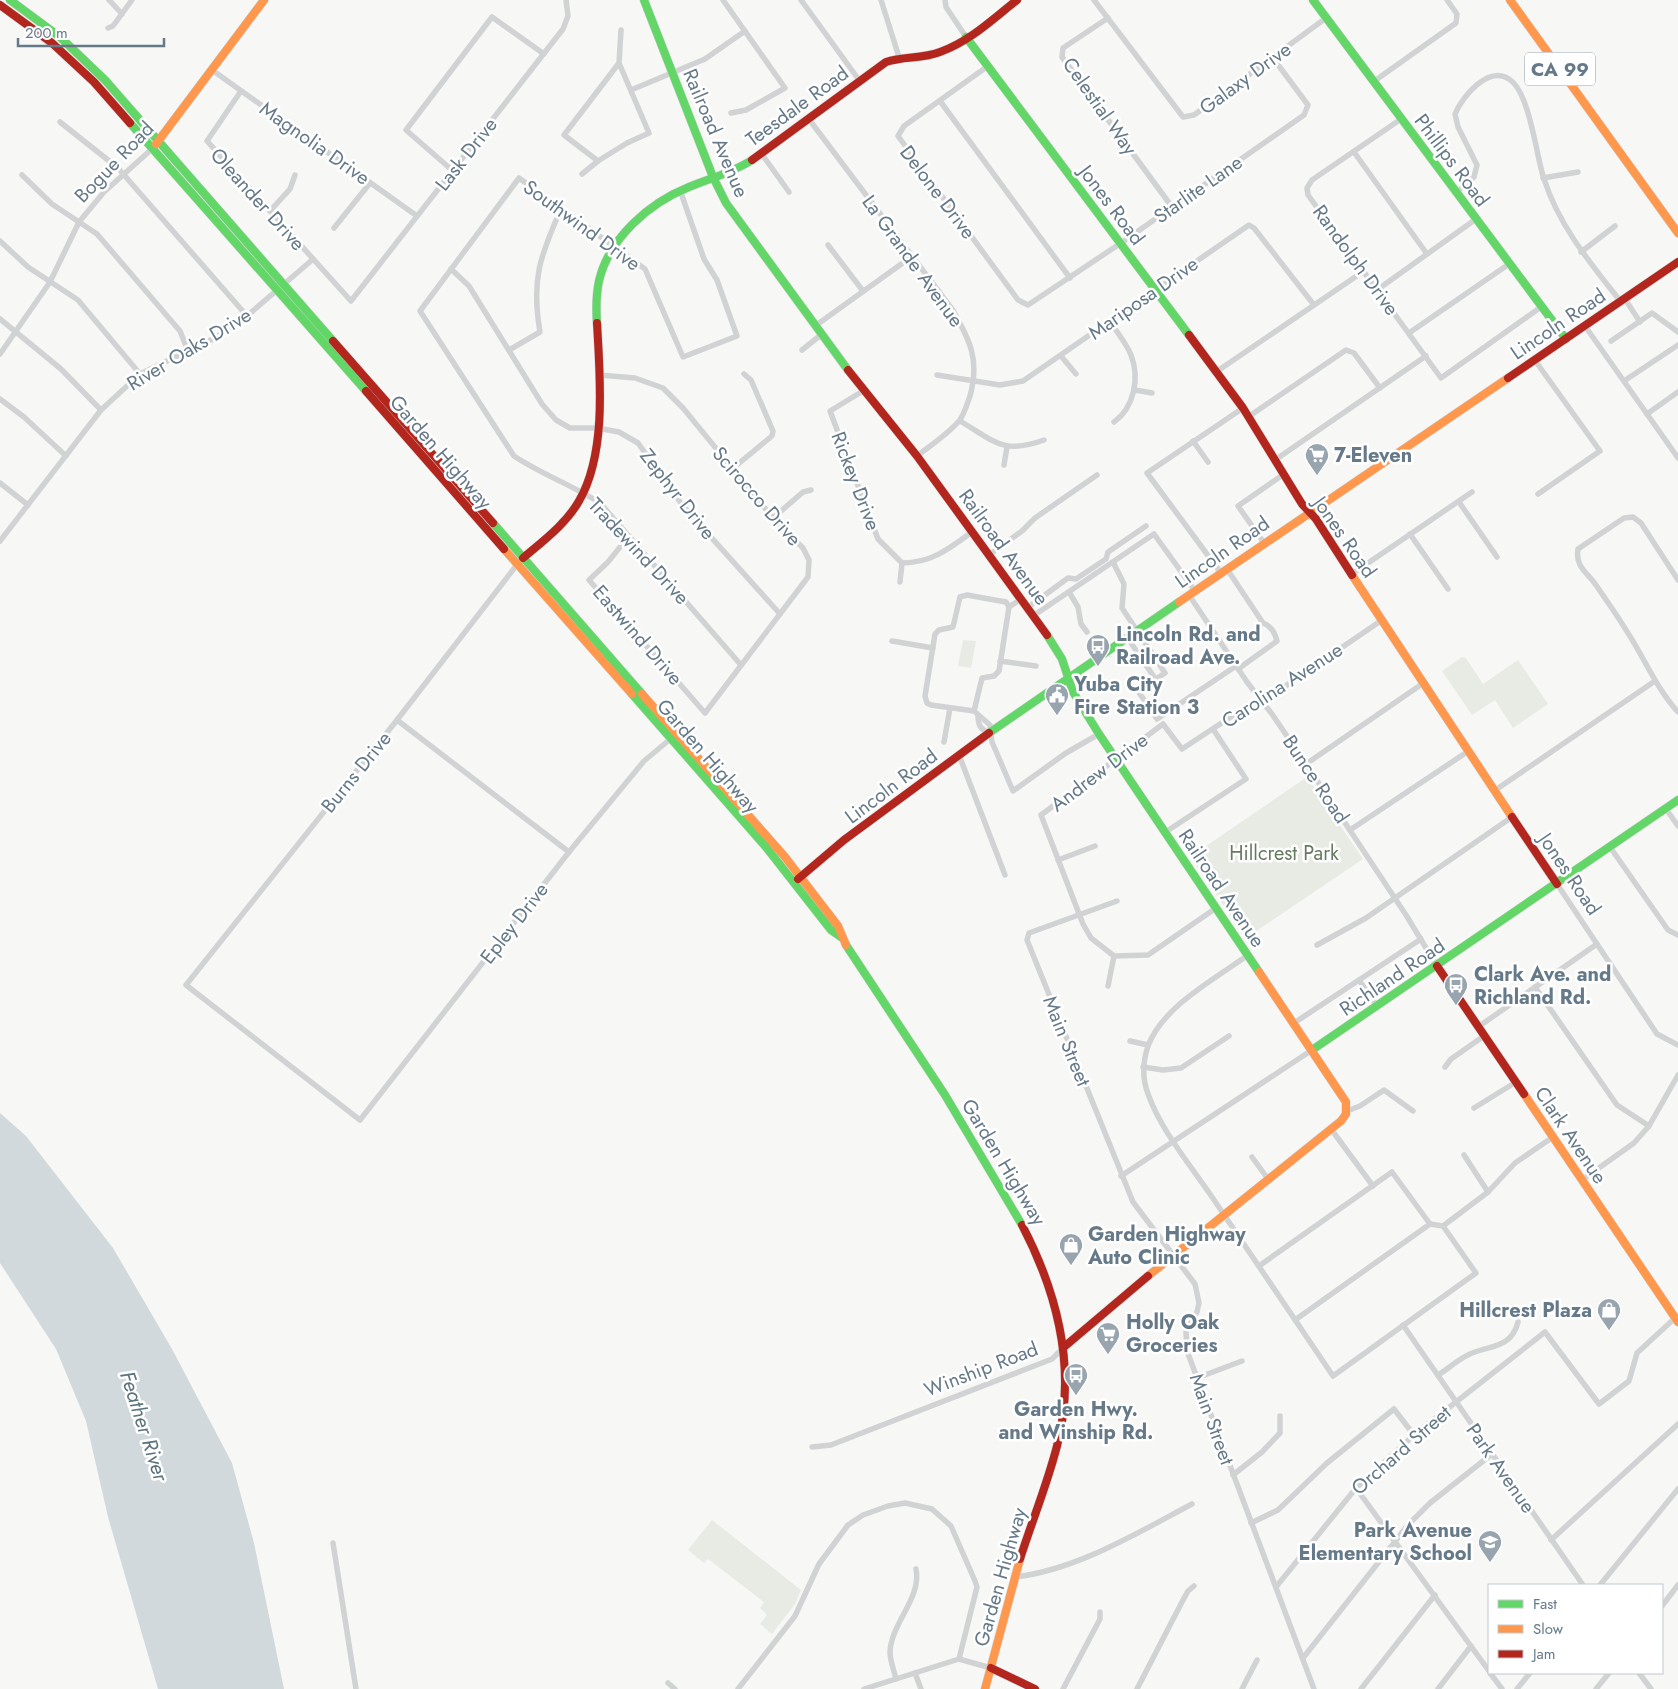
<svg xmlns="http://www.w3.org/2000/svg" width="1678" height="1689" font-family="Jost,sans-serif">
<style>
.green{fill:#e7ebe4}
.water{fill:#d1d9dc}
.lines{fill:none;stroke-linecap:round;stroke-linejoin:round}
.fast-casing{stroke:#d4d5d6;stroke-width:9}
.slow-casing{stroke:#d4d5d6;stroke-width:9}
.jam-casing{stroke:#d4d5d6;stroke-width:9}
.street{stroke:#d1d2d3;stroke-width:5.5}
.fast{stroke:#63d668;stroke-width:8}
.slow{stroke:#ff974d;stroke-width:8}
.jam{stroke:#b3261e;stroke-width:8}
.labels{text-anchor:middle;stroke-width:5;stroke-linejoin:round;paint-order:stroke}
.shield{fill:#fff;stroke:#93a1ac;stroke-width:1}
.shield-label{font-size:19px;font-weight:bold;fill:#657989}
.street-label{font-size:20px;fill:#657989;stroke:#fff}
.poi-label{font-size:20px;font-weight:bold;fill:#657989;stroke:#fff;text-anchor:start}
.park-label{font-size:20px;fill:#667a60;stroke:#fff}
.water-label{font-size:21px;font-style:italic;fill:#5c747d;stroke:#fff}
</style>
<rect width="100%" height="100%" fill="#f7f7f6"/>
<g class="green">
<path d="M963 640 976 641 971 668 958 666Z"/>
<path d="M1462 657 1466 658 1483 684 1518 660 1548 704 1513 728 1495 700 1472 715 1442 671Z"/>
<path d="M1307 777 1363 859 1246 938 1190 857Z"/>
<path d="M712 1520 801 1590 795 1604 772 1634 760 1624 767 1615 760 1608 764 1602 708 1559 704 1563 688 1550Z"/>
</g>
<path class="water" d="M0 1113 26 1136 113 1248 172 1349 232 1463 254 1543 284 1689H158L108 1517 86 1421 56 1349 0 1263Z"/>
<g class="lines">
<g class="fast-casing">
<g id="fast">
<path d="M10 0 60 37 105 80 333 341"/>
<path d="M644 0 713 177 726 203 848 370"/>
<path d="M1313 0 1566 339"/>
<path d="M966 37 1189 335"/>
<path d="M130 123 366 391"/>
<path d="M597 323C596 309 596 295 599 281 609 238 649 203 689 187 711 178 732 173 752 160"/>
<path d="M493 523 642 694"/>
<path d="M1047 635 1062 659 1073 692 1099 734 1259 972"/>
<path d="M632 694 766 847 831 930 841 937"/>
<path d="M989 733 1179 602"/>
<path d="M846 945 945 1095 1022 1225"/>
<path d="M1312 1050 1678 800"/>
</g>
</g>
<g class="slow-casing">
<g id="slow">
<path d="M1510 0 1678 233"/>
<path d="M156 144 264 0"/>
<path d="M504 549 632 694"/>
<path d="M1352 575 1512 817"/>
<path d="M1179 602 1508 378"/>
<path d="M642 694 785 857 838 926 846 945"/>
<path d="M1524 1094 1678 1322"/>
<path d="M1148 1276 1341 1121 1346 1114V1102L1259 972"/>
<path d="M985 1689 1020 1559"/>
</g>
</g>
<g class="jam-casing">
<g id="jam">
<path d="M0 5 52 43 94 82 130 123"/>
<path d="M752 160 886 62C904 56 922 59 940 52 969 42 993 19 1017 0"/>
<path d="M1189 335 1243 408 1302 504 1316 519 1352 575"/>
<path d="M333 341 493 523"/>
<path d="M848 370 917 456 1047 635"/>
<path d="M1508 378 1678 262"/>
<path d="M366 391 504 549"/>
<path d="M523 558C543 541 566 524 579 501 607 453 600 376 597 323"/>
<path d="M1512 817 1557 884"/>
<path d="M798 879 844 840 989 733"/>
<path d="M1437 966 1524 1094"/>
<path d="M1064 1347 1148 1276"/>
<path d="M1020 1559C1032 1521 1047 1485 1057 1446 1077 1369 1058 1294 1022 1225"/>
<path d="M991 1668 1035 1689"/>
</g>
</g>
<g class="street">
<path d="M109 0 122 14"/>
<path d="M723 0 785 88 746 110 731 113"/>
<path d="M801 0 859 80"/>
<path d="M881 0 899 57"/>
<path d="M945 0 946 7 966 37"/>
<path d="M1094 0 1183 117 1194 115 1326 18"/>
<path d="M1108 18 1063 48 1062 57 1172 207"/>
<path d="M108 28 113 26 132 0"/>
<path d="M619 63 649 133 627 143 598 161 564 135 619 63 621 30"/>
<path d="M988 66 904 126 898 136 1018 300 1028 305 1121 243 1304 115 1308 105 1273 58"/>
<path d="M212 70 417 216"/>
<path d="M1373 82 1456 23 1457 14 1447 0"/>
<path d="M631 90 705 59 745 31"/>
<path d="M241 91 207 141 351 301 563 29 568 16 566 0"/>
<path d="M940 101 1070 278"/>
<path d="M808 118 952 309C970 340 980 360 970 396 967 404 964 415 959 421 948 434 931 445 917 456"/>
<path d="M1401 119 1312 180 1307 188 1308 195 1441 378 1541 307"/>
<path d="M60 122 118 168 247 316"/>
<path d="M1354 152 1427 254"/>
<path d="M761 153 789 192"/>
<path d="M453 171 406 130 492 17 544 54"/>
<path d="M582 174 598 161"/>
<path d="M22 175 52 204 97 234 180 331 188 351"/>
<path d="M1543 178 1578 172"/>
<path d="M680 190 704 259 717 280 737 336 683 357 645 269 519 178 420 311 514 456C541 474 572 485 600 503L741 665"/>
<path d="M1456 193 1474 177 1477 165 1458 127 1455 114C1462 97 1488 65 1509 79 1530 92 1536 156 1544 179 1559 226 1591 264 1621 302"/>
<path d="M270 211 290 189 295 175"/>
<path d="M334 228 370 183"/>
<path d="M0 241 28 267 78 300 140 374"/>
<path d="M828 245 863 291"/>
<path d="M1581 252 1615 226"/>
<path d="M451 269 469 286 542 404 556 420 570 428H597L619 432 638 443 683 506 780 614"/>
<path d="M1377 290 1476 219"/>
<path d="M1625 299 1640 322"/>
<path d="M0 319 61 369 101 410"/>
<path d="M1111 322C1117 333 1127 344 1131 355 1140 378 1134 408 1114 422"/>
<path d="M815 326 911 257"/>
<path d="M1585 326 1678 458"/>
<path d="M1409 333 1509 264"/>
<path d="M1611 341 1652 313 1678 332"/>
<path d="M509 350 540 332C531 280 540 256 561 209"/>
<path d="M802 350 822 334"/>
<path d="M0 354 50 282 79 222 104 192 153 148"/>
<path d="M1061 356 1076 374"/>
<path d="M1534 359 1600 451 1538 494"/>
<path d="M1216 372 1364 271"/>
<path d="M599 375 635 378 663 388 683 408 773 518 803 548 809 560 808 577 705 713 589 580 608 562 629 536"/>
<path d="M937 375 1000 385 1023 381 1249 225 1254 228 1314 305"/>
<path d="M1624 381 1678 345"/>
<path d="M1135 390 1152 393"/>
<path d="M863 391 830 411 878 539 902 563C931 563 949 549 972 532"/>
<path d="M0 399 24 417 66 456"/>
<path d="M1647 414 1678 392"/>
<path d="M1248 417 1346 350 1354 353 1380 388"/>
<path d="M960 421C994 441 1003 455 1044 440"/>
<path d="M1193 441 1208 462"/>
<path d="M1275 460 1426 356"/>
<path d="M1004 465 1007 447"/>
<path d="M732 469 772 436 773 431 751 380 744 374"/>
<path d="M0 483 28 505"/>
<path d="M1459 502 1497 557"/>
<path d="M773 518 803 492 811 490"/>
<path d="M1410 534 1448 589"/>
<path d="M0 541 101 410 140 374 215 338 247 316 312 260"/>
<path d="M1264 543 1238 506 1284 474"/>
<path d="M989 555 1022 531 1035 518 1097 475"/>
<path d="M519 562 397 720 186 985 360 1120 569 852 644 761 674 736"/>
<path d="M1113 562 1124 584 1122 608 1165 673 1138 691 1157 719 1236 666"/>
<path d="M1227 569 1263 623C1271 626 1275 633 1277 641L1238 669"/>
<path d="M1221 573 1147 473 1243 408"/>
<path d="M1352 574 1472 492"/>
<path d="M1678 580 1641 523 1633 517 1624 518 1578 549C1575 567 1587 572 1596 585 1606 600 1617 615 1626 630 1644 657 1656 688 1678 712"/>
<path d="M900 582 902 563"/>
<path d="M1069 592 1078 607 1081 624 1087 632"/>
<path d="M1189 595 1247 682 1272 714 1306 764 1406 915 1437 966"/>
<path d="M1009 607 1006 602 967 595 960 597 953 627 939 630 935 634 925 696 927 703 931 705 974 711 982 678 994 676 999 671 1009 607 1021 599"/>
<path d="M1027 608 1068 578 1076 579 1106 559 1108 552 1146 526"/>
<path d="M1033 616 1154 534 1195 591"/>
<path d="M1127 637 1156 680"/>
<path d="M892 641 933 648"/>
<path d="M1000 661 1036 666"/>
<path d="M974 711 990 725 992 742 1013 791 1066 753 1099 734"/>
<path d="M978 715C978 725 980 729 989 733"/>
<path d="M397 720 569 852"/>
<path d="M944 742 950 708"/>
<path d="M959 755 1005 875"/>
<path d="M1306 764 1422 684"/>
<path d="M1494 791 1655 681"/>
<path d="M1666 809 1678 826"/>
<path d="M1350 830 1467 752"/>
<path d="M1164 833 1246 779 1213 729"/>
<path d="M1610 847 1668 930 1678 935"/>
<path d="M1058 860 1095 846"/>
<path d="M1557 884 1657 1034 1678 1045"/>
<path d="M1117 901 1029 933 1027 940 1133 1202 1195 1284 1199 1303 1197 1312 1186 1332 1187 1351 1314 1689"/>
<path d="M1216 908 1148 955 1114 956 1091 938 1083 924 1041 815 1163 724 1182 749 1255 701 1268 698 1382 620"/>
<path d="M1317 945 1366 918 1512 817"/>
<path d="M1248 955C1215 979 1163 1006 1148 1046 1143 1061 1142 1078 1148 1094 1161 1130 1188 1162 1210 1194 1251 1254 1292 1315 1333 1376L1476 1273 1443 1226 1430 1224 1392 1172 1259 1266"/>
<path d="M1359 980 1377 1006"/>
<path d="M1108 986 1114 956"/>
<path d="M1535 987 1617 1105 1649 1126"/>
<path d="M1294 1023 1421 939"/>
<path d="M1478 1027 1597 944"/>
<path d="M1130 1041 1148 1045"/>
<path d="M1143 1067 1163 1070 1181 1068 1229 1036"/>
<path d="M1445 1067 1451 1059 1484 1036"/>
<path d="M1474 1108 1516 1082"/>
<path d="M1347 1111 1360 1106 1384 1090 1413 1111"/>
<path d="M1331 1129 1373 1186"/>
<path d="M1464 1155 1488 1192"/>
<path d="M1252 1157 1268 1179"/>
<path d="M1121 1176 1312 1050"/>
<path d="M1582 1180 1634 1143 1649 1126 1678 1075"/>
<path d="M1443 1226 1488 1192 1515 1163 1553 1137"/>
<path d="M1295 1320 1430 1224"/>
<path d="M1403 1325 1583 1585"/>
<path d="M1438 1375C1448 1369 1457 1360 1468 1355 1487 1345 1511 1350 1518 1322"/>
<path d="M1197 1378 1242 1361"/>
<path d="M812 1447 831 1445 1052 1359 1064 1347"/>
<path d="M1233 1475 1262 1452 1280 1433V1416"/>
<path d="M1356 1488 1489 1671"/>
<path d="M1251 1523 1278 1510 1327 1463 1394 1409 1414 1435"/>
<path d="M1551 1540 1678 1424"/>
<path d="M333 1543 356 1689"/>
<path d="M1014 1577C1075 1571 1139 1532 1192 1504"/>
<path d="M1600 1585 1678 1489"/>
<path d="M1276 1587 1356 1488 1414 1435 1545 1332 1599 1404 1629 1381 1637 1353 1675 1318"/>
<path d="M1662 1606 1678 1585"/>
<path d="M1303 1658 1408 1525 1430 1503 1492 1454"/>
<path d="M915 1673 921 1689"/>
<path d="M1490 1673 1502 1689"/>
<path d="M1639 1673 1651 1689"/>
<path d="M896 1679C894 1670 890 1661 890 1652 891 1623 922 1598 916 1569"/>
<path d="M668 1683 675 1689"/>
<path d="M738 1689 795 1616 819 1564 848 1525 863 1515 888 1506 905 1503 932 1509 951 1526 975 1581 977 1587 959 1659"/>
<path d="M864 1689 959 1659 991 1668"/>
<path d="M1063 1689 1100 1619V1612"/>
<path d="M1137 1689 1183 1600 1188 1591 1194 1586"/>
<path d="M1242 1689 1257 1660"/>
<path d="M1361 1689 1435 1595"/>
<path d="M1438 1689 1471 1646"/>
<path d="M1517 1689 1530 1673"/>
<path d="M1596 1689 1609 1673"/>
</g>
<use href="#fast" class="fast"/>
<use href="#slow" class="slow"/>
<use href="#jam" class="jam"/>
</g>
<defs>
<g id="supermarket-pin" transform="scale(1.25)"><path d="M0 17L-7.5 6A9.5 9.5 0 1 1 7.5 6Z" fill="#98a5af" stroke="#fff"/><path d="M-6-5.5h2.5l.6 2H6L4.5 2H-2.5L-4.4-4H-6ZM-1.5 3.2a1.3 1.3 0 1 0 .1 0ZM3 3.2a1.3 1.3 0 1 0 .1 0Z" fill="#fff"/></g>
<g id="bus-pin" transform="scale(1.25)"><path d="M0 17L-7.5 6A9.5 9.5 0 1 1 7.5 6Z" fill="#98a5af" stroke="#fff"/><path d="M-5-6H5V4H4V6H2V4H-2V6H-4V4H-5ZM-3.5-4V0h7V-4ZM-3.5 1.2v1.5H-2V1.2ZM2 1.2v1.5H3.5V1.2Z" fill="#fff"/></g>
<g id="civic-pin" transform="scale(1.25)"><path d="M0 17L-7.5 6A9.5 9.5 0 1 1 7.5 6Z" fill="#98a5af" stroke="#fff"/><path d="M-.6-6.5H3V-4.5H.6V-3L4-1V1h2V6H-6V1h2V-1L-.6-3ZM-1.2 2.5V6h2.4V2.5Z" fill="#fff"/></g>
<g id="shop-pin" transform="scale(1.25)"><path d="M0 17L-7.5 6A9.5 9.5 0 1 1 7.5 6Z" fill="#98a5af" stroke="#fff"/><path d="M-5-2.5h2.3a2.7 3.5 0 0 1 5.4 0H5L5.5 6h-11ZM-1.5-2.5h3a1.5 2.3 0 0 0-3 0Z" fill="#fff"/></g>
<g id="school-pin" transform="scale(1.25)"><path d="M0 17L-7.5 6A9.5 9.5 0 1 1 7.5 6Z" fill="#98a5af" stroke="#fff"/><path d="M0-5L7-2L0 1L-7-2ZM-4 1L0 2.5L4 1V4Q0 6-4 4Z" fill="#fff"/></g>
</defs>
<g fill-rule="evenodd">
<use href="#supermarket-pin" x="1317" y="455"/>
<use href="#bus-pin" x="1098" y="646"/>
<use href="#civic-pin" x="1057" y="695"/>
<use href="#bus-pin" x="1456" y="985"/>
<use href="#shop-pin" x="1071" y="1245"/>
<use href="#shop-pin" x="1609" y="1310"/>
<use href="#supermarket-pin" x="1108" y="1334"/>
<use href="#bus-pin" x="1076" y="1375"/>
<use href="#school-pin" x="1490" y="1542"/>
</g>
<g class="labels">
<rect class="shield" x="1525" y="52.5" width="70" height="33" rx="4"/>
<g class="shield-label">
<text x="1560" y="76">CA 99</text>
</g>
<g class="street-label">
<text transform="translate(1245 78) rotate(-36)" y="7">Galaxy Drive</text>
<text transform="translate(797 106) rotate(-36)" y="7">Teesdale Road</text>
<text transform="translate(1100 106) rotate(55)" y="7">Celestial Way</text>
<text transform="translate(716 133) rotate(67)" y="7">Railroad Avenue</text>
<text transform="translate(315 143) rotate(35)" y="7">Magnolia Drive</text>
<text transform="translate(466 154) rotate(-52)" y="7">Lask Drive</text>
<text transform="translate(1452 160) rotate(53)" y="7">Phillips Road</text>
<text transform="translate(114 162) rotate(-46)" y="7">Bogue Road</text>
<text transform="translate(1198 189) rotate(-35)" y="7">Starlite Lane</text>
<text transform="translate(938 192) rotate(53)" y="7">Delone Drive</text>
<text transform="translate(258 199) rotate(48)" y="7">Oleander Drive</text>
<text transform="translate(1112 205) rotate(53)" y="7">Jones Road</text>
<text transform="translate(582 225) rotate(36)" y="7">Southwind Drive</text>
<text transform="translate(1356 260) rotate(54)" y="7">Randolph Drive</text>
<text transform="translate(913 261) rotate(54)" y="7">La Grande Avenue</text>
<text transform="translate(1143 298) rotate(-35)" y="7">Mariposa Drive</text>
<text transform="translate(1558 324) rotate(-34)" y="7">Lincoln Road</text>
<text transform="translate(189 349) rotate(-31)" y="7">River Oaks Drive</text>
<text transform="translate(441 452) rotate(49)" y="7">Garden Highway</text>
<text transform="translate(856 481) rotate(69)" y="7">Rickey Drive</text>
<text transform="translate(678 494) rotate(52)" y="7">Zephyr Drive</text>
<text transform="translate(757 496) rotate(49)" y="7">Scirocco Drive</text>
<text transform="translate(1345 537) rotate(55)" y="7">Jones Road</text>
<text transform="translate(1004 547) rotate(54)" y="7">Railroad Avenue</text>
<text transform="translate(639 551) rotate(47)" y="7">Tradewind Drive</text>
<text transform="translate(1222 552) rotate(-35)" y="7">Lincoln Road</text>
<text transform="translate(638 635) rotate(49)" y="7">Eastwind Drive</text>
<text transform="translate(1282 685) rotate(-33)" y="7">Carolina Avenue</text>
<text transform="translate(708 756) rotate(49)" y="7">Garden Highway</text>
<text transform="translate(356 772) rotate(-51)" y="7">Burns Drive</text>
<text transform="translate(1099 772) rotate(-37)" y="7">Andrew Drive</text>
<text transform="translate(1316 779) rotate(56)" y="7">Bunce Road</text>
<text transform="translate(891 786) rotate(-37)" y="7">Lincoln Road</text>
<text transform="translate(1570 874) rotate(56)" y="7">Jones Road</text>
<text transform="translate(1222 888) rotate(56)" y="7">Railroad Avenue</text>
<text transform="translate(514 923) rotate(-52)" y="7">Epley Drive</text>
<text transform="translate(1392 977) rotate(-34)" y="7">Richland Road</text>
<text transform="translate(1067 1041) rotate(68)" y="7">Main Street</text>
<text transform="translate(1571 1135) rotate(56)" y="7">Clark Avenue</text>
<text transform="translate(1004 1162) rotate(59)" y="7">Garden Highway</text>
<text transform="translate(981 1369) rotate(-21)" y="7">Winship Road</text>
<text transform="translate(1212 1419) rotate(70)" y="7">Main Street</text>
<text transform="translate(1401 1450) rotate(-41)" y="7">Orchard Street</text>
<text transform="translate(1501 1468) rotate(55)" y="7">Park Avenue</text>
<text transform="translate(1000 1577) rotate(-74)" y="7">Garden Highway</text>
</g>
<g class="poi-label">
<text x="1334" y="462">7-Eleven</text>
<text x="1116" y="641">Lincoln Rd. and<tspan x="1116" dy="23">Railroad Ave.</tspan></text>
<text x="1074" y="691">Yuba City<tspan x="1074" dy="23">Fire Station 3</tspan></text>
<text x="1474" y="981">Clark Ave. and<tspan x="1474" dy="23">Richland Rd.</tspan></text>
<text x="1088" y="1241">Garden Highway<tspan x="1088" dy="23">Auto Clinic</tspan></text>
<text x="1592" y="1317" text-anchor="end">Hillcrest Plaza</text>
<text x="1126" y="1329">Holly Oak<tspan x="1126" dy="23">Groceries</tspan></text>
<text x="1076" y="1416" text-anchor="middle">Garden Hwy.<tspan x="1076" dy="23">and Winship Rd.</tspan></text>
<text x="1472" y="1537" text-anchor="end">Park Avenue<tspan x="1472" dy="23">Elementary School</tspan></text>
</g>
<g class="park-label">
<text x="1284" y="860">Hillcrest Park</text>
</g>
<g class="water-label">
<text transform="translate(144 1426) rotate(72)" y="7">Feather River</text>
</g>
</g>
<rect x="1488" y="1584" width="175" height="90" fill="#ffffff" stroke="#c1c9d0"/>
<rect x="1498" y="1600" width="25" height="8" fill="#63d668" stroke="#c1c9d0"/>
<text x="1533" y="1609" font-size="15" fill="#657989">Fast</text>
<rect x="1498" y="1625" width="25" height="8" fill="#ff974d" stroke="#c1c9d0"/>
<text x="1533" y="1634" font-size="15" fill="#657989">Slow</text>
<rect x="1498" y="1650" width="25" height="8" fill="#b3261e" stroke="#c1c9d0"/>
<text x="1533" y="1659" font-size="15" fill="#657989">Jam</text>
<path d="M18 38v8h146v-8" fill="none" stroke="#657989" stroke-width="2.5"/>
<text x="25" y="38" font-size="15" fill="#657989" stroke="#ffffff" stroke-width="4" paint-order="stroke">200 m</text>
</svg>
